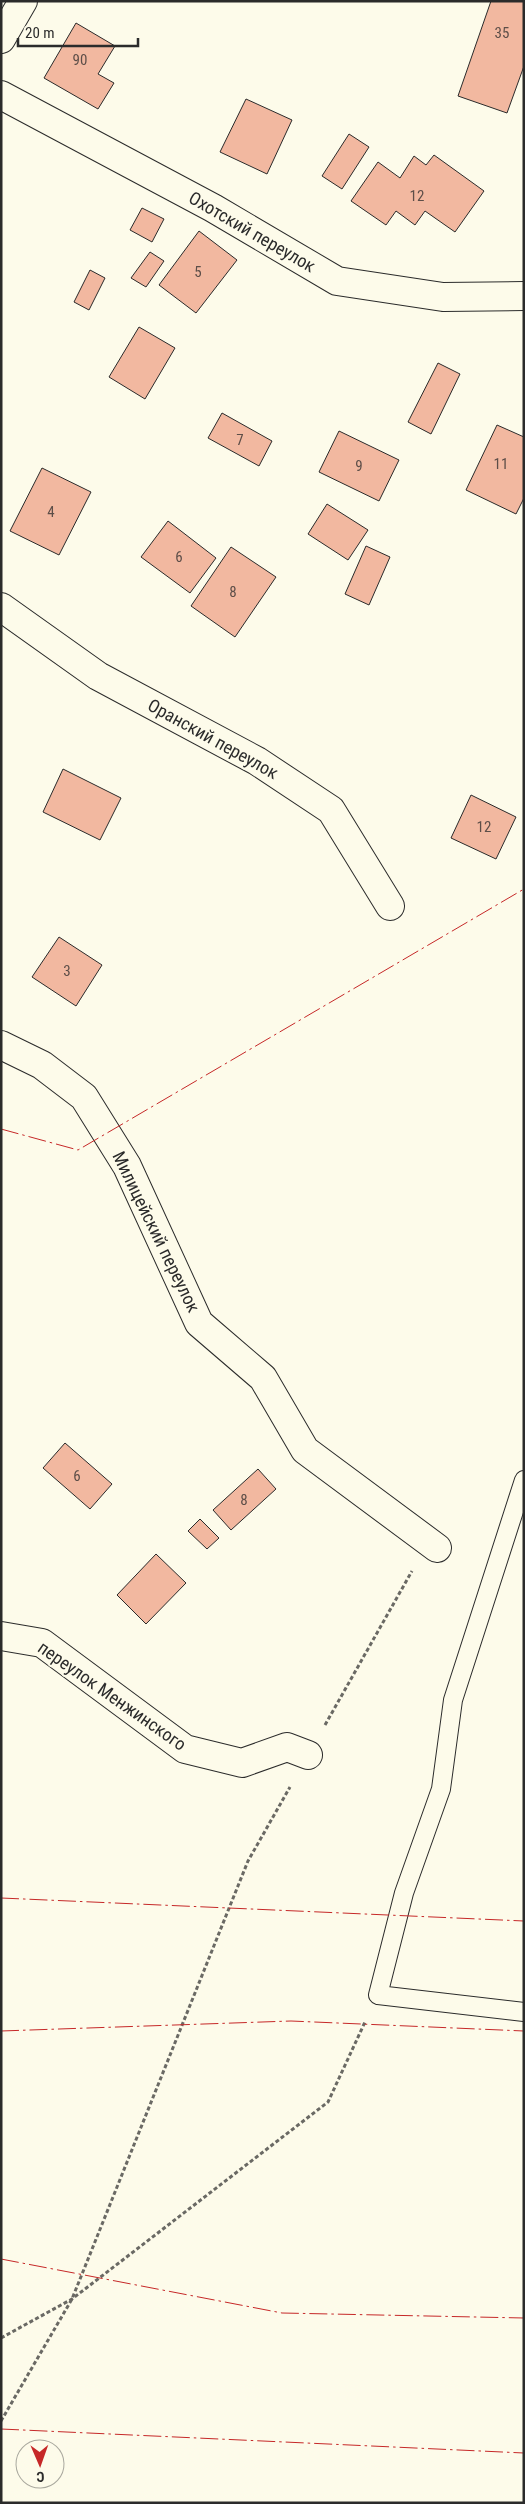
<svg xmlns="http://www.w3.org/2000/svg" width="525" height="2504" font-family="'Roboto Condensed',sans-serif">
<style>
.building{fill:#f2b8a0;stroke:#2b2b2b}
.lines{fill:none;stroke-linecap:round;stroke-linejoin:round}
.service-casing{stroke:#2b2b2b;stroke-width:20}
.minor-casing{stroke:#2b2b2b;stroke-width:30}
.path{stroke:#6a6964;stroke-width:3;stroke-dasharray:4 2.5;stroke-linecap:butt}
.service{stroke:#fdfbea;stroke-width:18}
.minor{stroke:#fdfbea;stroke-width:28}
.power{stroke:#c62828;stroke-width:1;stroke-dasharray:18 4 2.5 4;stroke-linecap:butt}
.labels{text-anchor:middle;stroke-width:4;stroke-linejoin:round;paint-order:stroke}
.number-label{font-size:15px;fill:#5d4e48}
.street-label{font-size:18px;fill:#2b2b2b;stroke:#fdfbea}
</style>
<rect width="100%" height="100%" fill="#fdfbea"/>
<g class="building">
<path d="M491 1H524V66L507 113 458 96Z"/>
<path d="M76 23 115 46 98 74 114 83 98 109 44 78Z"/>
<path d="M246 99 292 120 267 174 220 152Z"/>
<path d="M349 134 369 147 342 189 322 176Z"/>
<path d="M434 155 484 191 455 232 425 211 415 225 396 211 386 225 351 201 378 162 400 178 414 156 426 165Z"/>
<path d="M142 208 164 219 152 242 130 230Z"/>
<path d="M199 231 237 260 196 313 159 285Z"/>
<path d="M150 252 164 261 146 287 131 278Z"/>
<path d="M90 270 105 278 89 310 74 302Z"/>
<path d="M139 327 175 348 145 399 109 377Z"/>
<path d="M438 363 460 374 431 434 408 422Z"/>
<path d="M222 413 272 441 259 466 208 438Z"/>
<path d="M497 425 524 437V498L516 514 466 490Z"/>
<path d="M339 431 399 460 379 501 319 472Z"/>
<path d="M42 468 91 492 59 555 10 531Z"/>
<path d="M327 504 368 530 348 560 308 534Z"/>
<path d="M168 521 216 558 190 593 141 557Z"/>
<path d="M366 546 390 557 369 605 345 594Z"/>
<path d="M231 547 276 577 235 637 191 606Z"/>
<path d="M63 769 121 798 100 840 43 812Z"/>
<path d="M471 795 516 817 496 859 451 838Z"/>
<path d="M59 937 102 965 76 1006 32 977Z"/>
<path d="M65 1443 112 1484 90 1509 43 1468Z"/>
<path d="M258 1469 276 1489 231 1530 213 1510Z"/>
<path d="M200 1519 219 1538 207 1549 188 1531Z"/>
<path d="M156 1554 186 1583 146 1624 117 1595Z"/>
</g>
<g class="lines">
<g class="service-casing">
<path id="service" d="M524 1480 453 1700 441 1789 404 1893 378 1995 524 2012"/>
</g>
<g class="minor-casing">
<g id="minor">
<path d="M1 39 23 1"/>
<path d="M1 95 213 208 337 281 443 297 524 296"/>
<path d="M1 607 98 676 257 761 331 810 390 906"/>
<path d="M1 1045 42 1065 84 1097 127 1166 199 1323 263 1378 305 1450 437 1548"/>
<path d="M1 1636 42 1643 185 1749 242 1763 287 1747 308 1755"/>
</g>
</g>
<g class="path">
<path d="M325 1725 412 1571"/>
<path d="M1 2338 72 2299 328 2102 365 2022"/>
<path d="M1 2421 72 2299 248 1861 290 1787"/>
</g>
<use href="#service" class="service"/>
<use href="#minor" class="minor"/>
<g class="power">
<path d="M1 1129 78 1150 524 889"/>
<path d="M1 1898 524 1921"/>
<path d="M1 2031 291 2021 524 2031"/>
<path d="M1 2259 282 2313 524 2318"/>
<path d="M1 2429 524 2453"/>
</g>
</g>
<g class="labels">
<g class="number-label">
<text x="502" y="38">35</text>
<text x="80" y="65">90</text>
<text x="417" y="201">12</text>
<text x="198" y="277">5</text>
<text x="240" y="445">7</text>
<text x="501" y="469">11</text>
<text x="359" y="471">9</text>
<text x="51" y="517">4</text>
<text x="179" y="562">6</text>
<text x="233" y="597">8</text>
<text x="484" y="832">12</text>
<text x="67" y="976">3</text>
<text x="77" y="1481">6</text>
<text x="244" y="1505">8</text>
</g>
<g class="street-label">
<text transform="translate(252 232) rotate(30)" y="6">Охотский переулок</text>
<text transform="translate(213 739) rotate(29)" y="6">Оранский переулок</text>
<text transform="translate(156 1232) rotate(64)" y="6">Милицейский переулок</text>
<text transform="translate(112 1696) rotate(35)" y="6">переулок Менжинского</text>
</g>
</g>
<rect width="525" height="2504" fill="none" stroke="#2b2b2b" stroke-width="5"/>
<g transform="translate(40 2464) rotate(178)"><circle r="24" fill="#fdfbea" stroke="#a9a89e"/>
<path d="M0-4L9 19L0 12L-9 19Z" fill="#c62828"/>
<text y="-8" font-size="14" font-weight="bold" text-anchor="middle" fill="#2b2b2b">С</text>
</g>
<path d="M18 38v8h120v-8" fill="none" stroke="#2b2b2b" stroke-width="2.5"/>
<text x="25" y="38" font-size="15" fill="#2b2b2b" stroke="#fdfbea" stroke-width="4" paint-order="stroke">20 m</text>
</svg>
